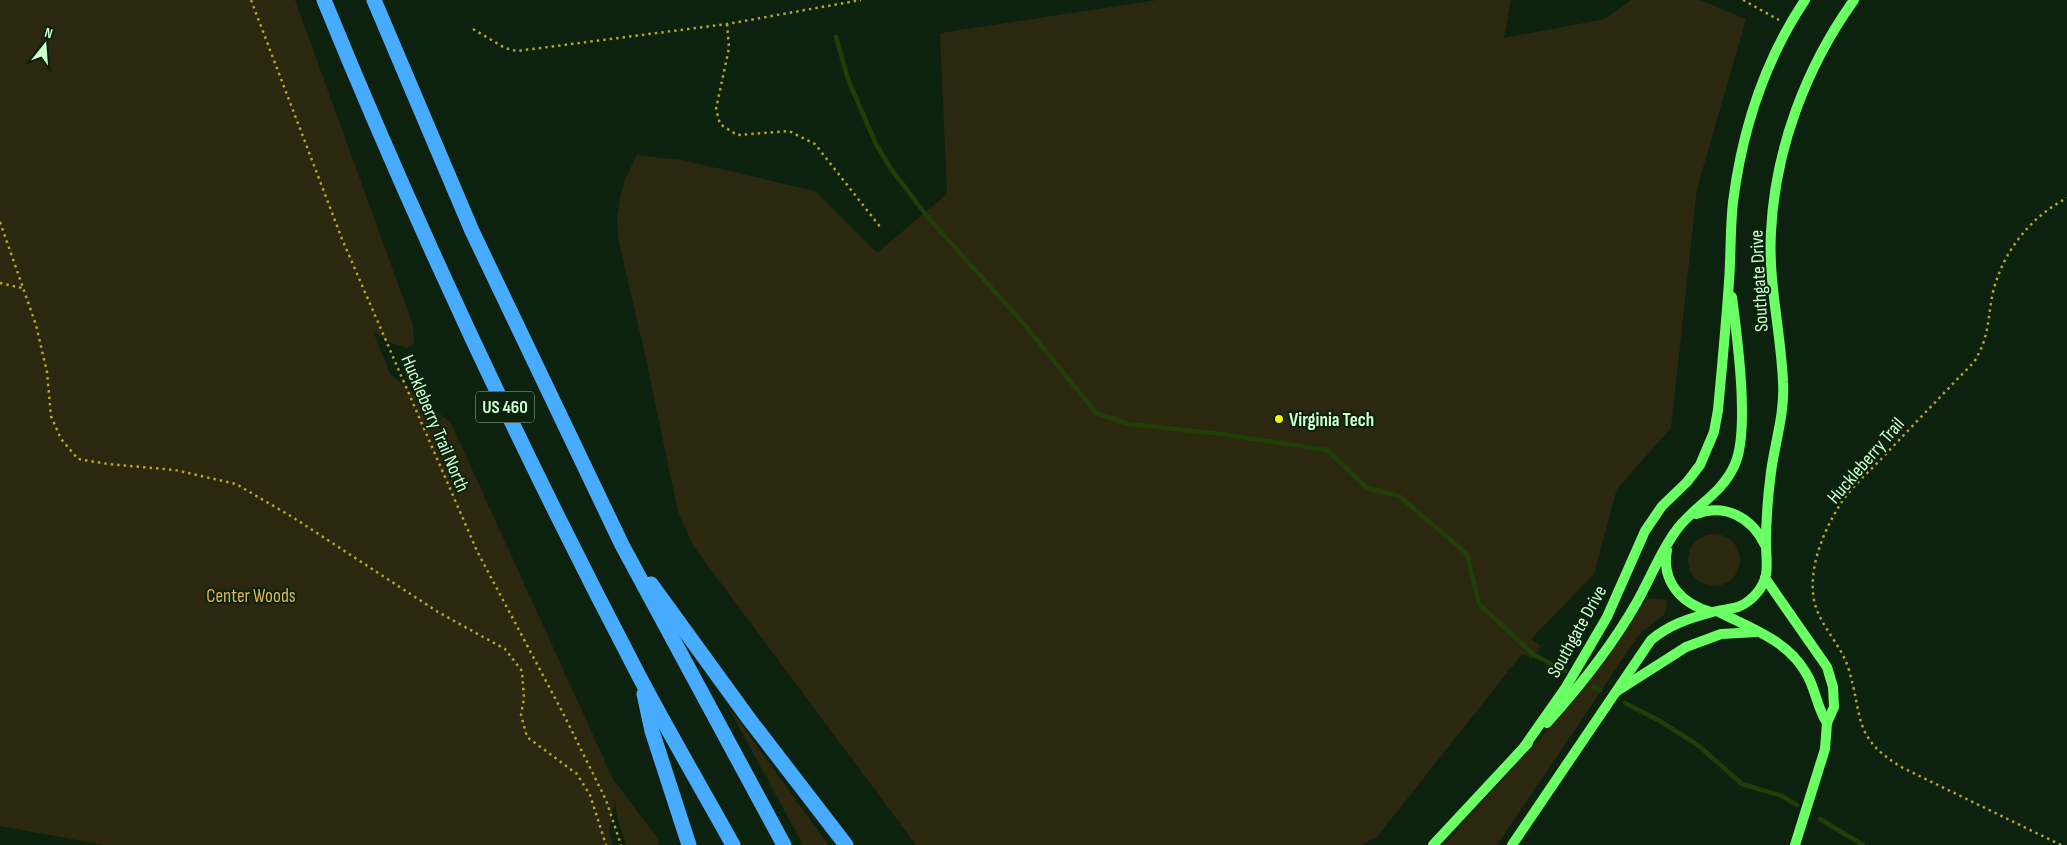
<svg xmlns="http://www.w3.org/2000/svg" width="2067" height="845" font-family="'Sofia Sans Condensed',sans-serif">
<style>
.green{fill:#2b280f}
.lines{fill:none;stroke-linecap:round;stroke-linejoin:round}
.stream{stroke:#203f08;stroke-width:4.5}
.path{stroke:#b5a32a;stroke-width:2.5;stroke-dasharray:2.5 4;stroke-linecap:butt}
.secondary{stroke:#6aff63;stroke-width:10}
.motorway{stroke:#47acff;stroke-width:15}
.poi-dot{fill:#f0f700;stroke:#0c210e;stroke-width:2}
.labels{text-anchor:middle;stroke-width:4;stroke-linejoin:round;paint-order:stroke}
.shield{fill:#0c210e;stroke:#92bc94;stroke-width:1}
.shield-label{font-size:18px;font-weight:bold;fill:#ccffce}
.street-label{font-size:19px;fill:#ccffce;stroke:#0c210e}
.poi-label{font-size:19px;font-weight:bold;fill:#ccffce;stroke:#0c210e;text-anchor:start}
.park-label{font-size:19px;fill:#e2b555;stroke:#0c210e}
</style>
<rect width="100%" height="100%" fill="#0c210e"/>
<g class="green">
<path d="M0 0H295L413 325 414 344 408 348 391 343 373 331 390 374 451 423 613 779 658 839 659 845H626L617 817 615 801 609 831 613 845H104L0 826Z"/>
<path d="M1157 0H1511L1504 38 1605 19 1631 0H1700L1746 19 1697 189 1671 428 1617 489 1594 574 1531 639 1541 646 1531 659 1522 654 1377 837 1360 845H916L694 547 678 512 646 359 618 238 617 216 620 198 625 179 637 155 682 160 815 191 877 253 947 194 940 33Z"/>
<circle cx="1714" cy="560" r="26"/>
<path d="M1648 598 1667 600 1665 614 1641 633 1623 658 1497 845H1444L1586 687Z"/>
<path d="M726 703 827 843 828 845H803Z"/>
</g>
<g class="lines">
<g class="stream">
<path d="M836 37 849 82 876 144 891 169 930 220 1024 324 1096 413 1129 424 1221 434 1327 450 1367 488 1399 496 1467 554 1479 604 1534 655 1565 671"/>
<path d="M1594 687 1600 690"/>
<path d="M1625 703 1660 721 1699 746 1742 784 1782 796 1797 805"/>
<path d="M1820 819 1863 845"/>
</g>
<g class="path">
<path d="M251 0 342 239 477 551 564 715 606 800 621 845"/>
<path d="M1743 0 1779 20"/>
<path d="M727 24 729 48 716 109 720 124 737 135 789 131 815 144 881 228"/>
<path d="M473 29 505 48 517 51 727 24 861 0"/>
<path d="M0 222 36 325 47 372 51 416 61 439 78 459 108 464 175 470 236 484 294 518 438 612 505 649 522 671 524 698 521 715 527 737 577 774 590 795 606 845"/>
<path d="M0 283 22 288"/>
<path d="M2061 845 1903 768C1851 737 1864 718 1848 667 1840 643 1819 625 1814 600 1808 567 1824 530 1841 503 1853 485 1870 471 1885 455 1914 424 1944 393 1974 362 1990 336 1987 320 1993 292 2003 252 2030 217 2067 198"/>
</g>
<g class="secondary">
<path d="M1696 514C1726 503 1752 518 1765 545"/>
<path d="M1667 550C1661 582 1682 604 1711 612"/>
<path d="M1765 578 1827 667 1833 687 1834 707 1827 723 1825 749 1795 845"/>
<path d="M1719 612C1752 629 1787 640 1806 673 1816 689 1816 706 1827 723"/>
<path d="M1617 691 1686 647 1721 634 1757 632"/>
<path d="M1547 723C1581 685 1612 646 1637 602 1650 579 1660 553 1675 532 1692 507 1722 495 1735 464 1750 430 1737 336 1732 297"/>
<path d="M1524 747 1566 687 1607 617 1645 531 1662 506 1687 482 1700 465 1714 432 1718 410C1722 367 1726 325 1729 282 1731 255 1730 229 1733 202 1742 131 1765 60 1805 0"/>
<path d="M1433 845 1528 743"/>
<path d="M1512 845 1651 640C1669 625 1687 619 1709 613 1729 607 1740 612 1756 594 1771 577 1766 563 1766 544 1766 520 1768 495 1771 472 1775 442 1785 413 1783 382 1781 332 1768 283 1771 232 1775 149 1806 67 1854 0"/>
</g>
<g class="motorway">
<path d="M324 0C418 230 524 456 639 676 669 733 702 789 733 845"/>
<path d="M374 0 472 231 622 545 784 845"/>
<path d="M651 584 749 719 846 845"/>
<path d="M644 694 652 731 689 845"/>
</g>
</g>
<circle class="poi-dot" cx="1279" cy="419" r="5"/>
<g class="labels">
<rect class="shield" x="476" y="391.5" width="58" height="31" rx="4"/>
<g class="shield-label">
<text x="505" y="413">US 460</text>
</g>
<g class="street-label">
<text transform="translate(1758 281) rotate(-93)" y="7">Southgate Drive</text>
<text transform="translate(436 423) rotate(67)" y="7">Huckleberry Trail North</text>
<text transform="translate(1865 460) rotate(-49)" y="7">Huckleberry Trail</text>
<text transform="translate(1576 631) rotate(-61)" y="7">Southgate Drive</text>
</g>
<g class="poi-label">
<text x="1289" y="426">Virginia Tech</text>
</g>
<g class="park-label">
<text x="251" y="602">Center Woods</text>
</g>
</g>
<g transform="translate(45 45) rotate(17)" stroke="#0c210e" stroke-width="4" paint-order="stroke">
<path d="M0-4L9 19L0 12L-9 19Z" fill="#ccffce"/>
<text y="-8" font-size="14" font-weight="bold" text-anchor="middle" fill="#ccffce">N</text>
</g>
</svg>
